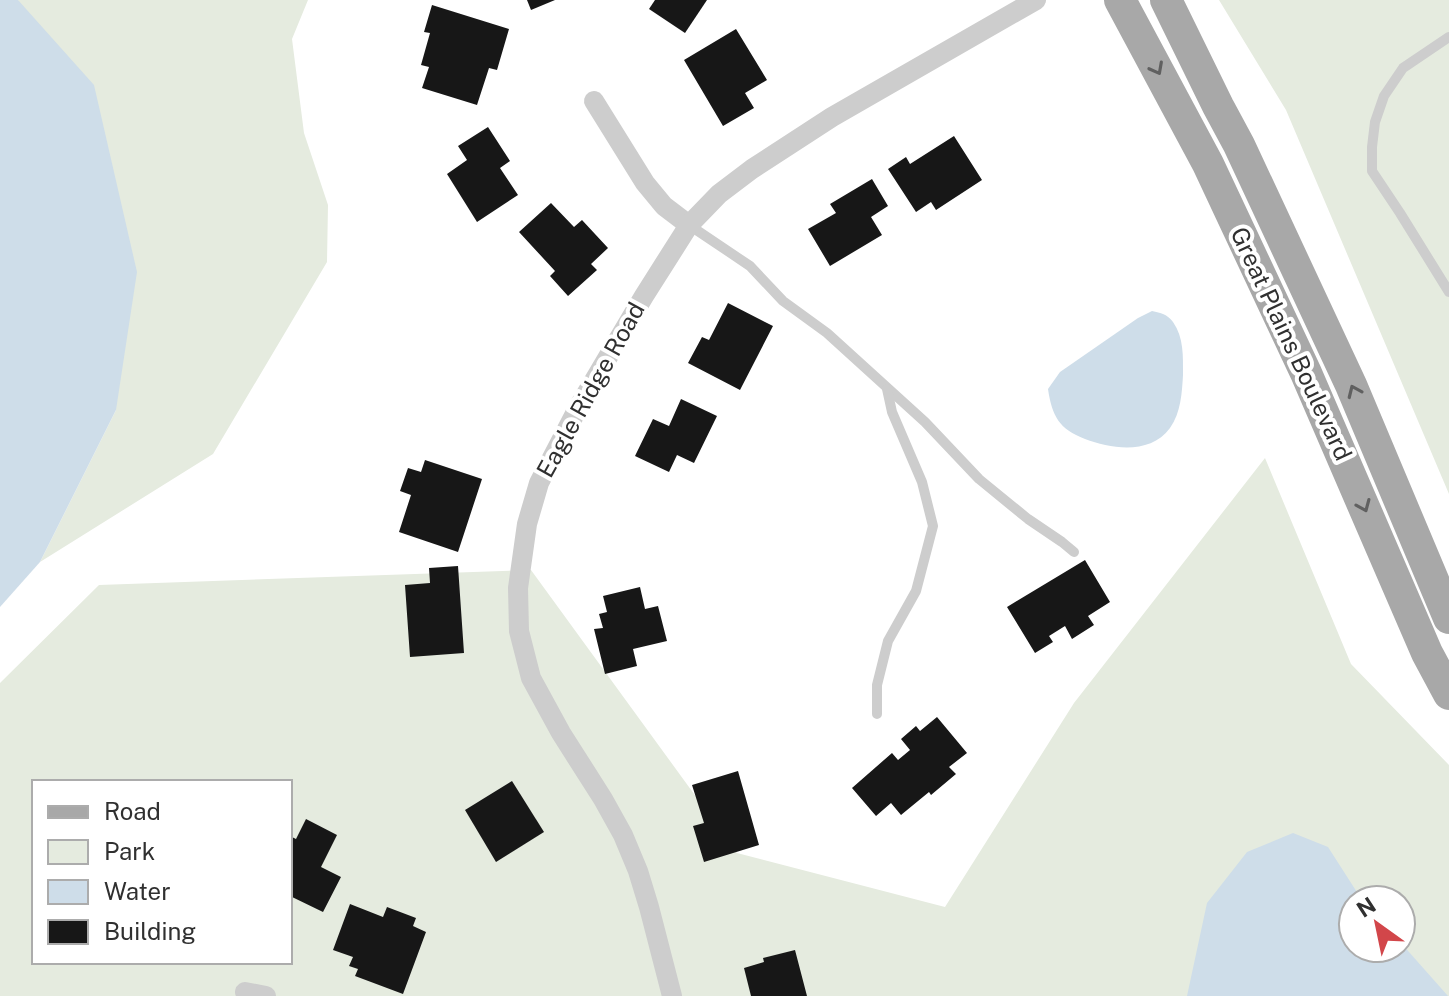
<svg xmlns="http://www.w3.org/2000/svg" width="1449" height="996" font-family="'Public Sans',sans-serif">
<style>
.green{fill:#e5ebdf;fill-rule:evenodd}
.water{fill:#cedde9}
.building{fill:#171717}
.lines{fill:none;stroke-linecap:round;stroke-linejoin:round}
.lane{stroke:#cdcdcd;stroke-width:10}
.street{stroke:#cdcdcd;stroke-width:20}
.primary{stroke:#a8a8a8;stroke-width:32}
.oneway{stroke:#606060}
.labels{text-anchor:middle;stroke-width:8;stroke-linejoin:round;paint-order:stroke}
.street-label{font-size:24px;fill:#303030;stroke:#fff}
</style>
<rect width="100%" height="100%" fill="#fff"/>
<g class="green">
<path d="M18 0H308L292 39 304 133 328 205 327 262 213 454 40 562 116 410Z"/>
<path d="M1219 0H1449V494L1286 110Z"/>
<path d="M1265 458 1351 664 1449 765V996H0V683L99 585 531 570 737 853 945 907 1074 703ZM34 782H290V962H34ZM1353 900H1401V948H1353Z"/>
</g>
<g class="water">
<path d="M0 0H18L94 85 137 272 116 410 40 562 0 607Z"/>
<path d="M1152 311C1161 313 1167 314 1173 322 1184 338 1183 356 1183 375 1182 392 1181 413 1170 428 1150 455 1112 449 1085 439 1059 429 1052 416 1048 389L1060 372 1138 318Z"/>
<path d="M1293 833 1328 847 1362 900H1353V948H1401V943L1448 996H1187L1207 903 1247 852Z"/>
</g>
<g class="building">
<path d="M527 0H555L531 10Z"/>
<path d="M655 0H707L685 33 649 9Z"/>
<path d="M432 5 509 29 497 70 489 68 477 105 422 88 429 67 421 65 430 33 424 32Z"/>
<path d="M736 29 767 80 745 93 754 108 723 126 684 60Z"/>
<path d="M488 127 510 161 500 168 518 195 477 222 447 174 467 160 458 146Z"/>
<path d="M954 136 982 180 936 210 931 202 916 212 888 169 906 157 910 164Z"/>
<path d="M872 179 888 206 871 217 882 235 830 266 808 229 836 213 830 204Z"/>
<path d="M551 203 574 227 582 220 608 248 591 264 597 270 568 296 550 276 555 271 519 232Z"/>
<path d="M728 303 773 326 740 390 688 363 702 337 709 340Z"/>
<path d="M681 399 717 416 694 463 677 455 669 472 635 456 653 419 669 426Z"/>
<path d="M425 460 482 479 458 552 399 532 411 495 400 491 408 468 421 472Z"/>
<path d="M1085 560 1110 602 1088 616 1094 625 1072 639 1065 626 1049 636 1053 642 1035 653 1007 607Z"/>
<path d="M458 566 464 653 410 657 405 585 430 583 429 568Z"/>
<path d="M640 587 645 609 658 606 667 641 633 649 637 666 605 674 594 629 603 628 599 614 607 612 603 596Z"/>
<path d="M937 717 967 753 949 767 956 774 931 795 929 792 901 815 891 803 876 816 852 788 892 753 898 760 910 750 901 739 916 726 920 731Z"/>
<path d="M738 771 759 845 704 862 693 826 704 823 692 785Z"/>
<path d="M512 781 544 832 496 862 465 810Z"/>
<path d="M306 819 337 835 321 867 341 877 323 912 290 896V836L296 839Z"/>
<path d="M350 904 383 917 387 907 416 918 413 926 426 932 403 994 355 976 358 969 349 966 353 957 333 950Z"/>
<path d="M795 950 807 996H751L744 968 764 962 763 958Z"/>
</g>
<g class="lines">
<g class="lane">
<path d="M1449 37 1403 68 1384 96 1375 122 1372 147V171L1400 213 1449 292"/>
<path d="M689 225 750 266 783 301 827 333 925 422 979 479 1028 519 1062 542 1074 552"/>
<path d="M877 714V685L888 641 916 591 933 526 922 482 892 412 887 389"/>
</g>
<g class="street">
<path d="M594 101 645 183 664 206 689 225"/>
<path d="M245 992 266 996"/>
<path d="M672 996 649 907 638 871 623 835 603 799 561 733 531 678 519 631 518 588 527 524 539 483 579 406 644 296 689 225 719 194 752 169 832 117 1036 0"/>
</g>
<g class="primary">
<path d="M1120 0 1208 164 1306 373 1427 653 1449 694"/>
<path d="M1166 0 1218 106 1239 145 1351 385 1449 618"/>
</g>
</g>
<defs><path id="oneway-chevron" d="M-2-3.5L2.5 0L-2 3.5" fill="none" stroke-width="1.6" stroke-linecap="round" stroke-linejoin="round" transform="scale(2)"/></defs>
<g class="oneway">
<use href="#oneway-chevron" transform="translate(1157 69) rotate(62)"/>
<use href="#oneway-chevron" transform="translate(1354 391) rotate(-114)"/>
<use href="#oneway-chevron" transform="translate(1364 506) rotate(67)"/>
</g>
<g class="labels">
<g class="street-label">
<text transform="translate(1291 344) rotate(65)" y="8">Great Plains Boulevard</text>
<text transform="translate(591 390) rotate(-61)" y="8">Eagle Ridge Road</text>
</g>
</g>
<rect x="32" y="780" width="260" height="184" fill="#ffffff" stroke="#acacac" stroke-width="2"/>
<rect x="48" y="806" width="40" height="12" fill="#a8a8a8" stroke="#acacac" stroke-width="2"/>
<text x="104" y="820" font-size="24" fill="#303030">Road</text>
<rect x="48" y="840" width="40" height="24" fill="#e5ebdf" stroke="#acacac" stroke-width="2"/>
<text x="104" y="860" font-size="24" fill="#303030">Park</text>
<rect x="48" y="880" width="40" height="24" fill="#cedde9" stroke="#acacac" stroke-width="2"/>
<text x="104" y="900" font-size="24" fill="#303030">Water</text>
<rect x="48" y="920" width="40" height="24" fill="#171717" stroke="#acacac" stroke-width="2"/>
<text x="104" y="940" font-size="24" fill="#303030">Building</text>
<g transform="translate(1377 924) rotate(327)"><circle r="38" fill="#ffffff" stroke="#acacac" stroke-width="2"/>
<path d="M0-6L14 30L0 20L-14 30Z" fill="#d2464a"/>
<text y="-12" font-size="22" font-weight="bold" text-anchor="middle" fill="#303030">N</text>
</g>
</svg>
